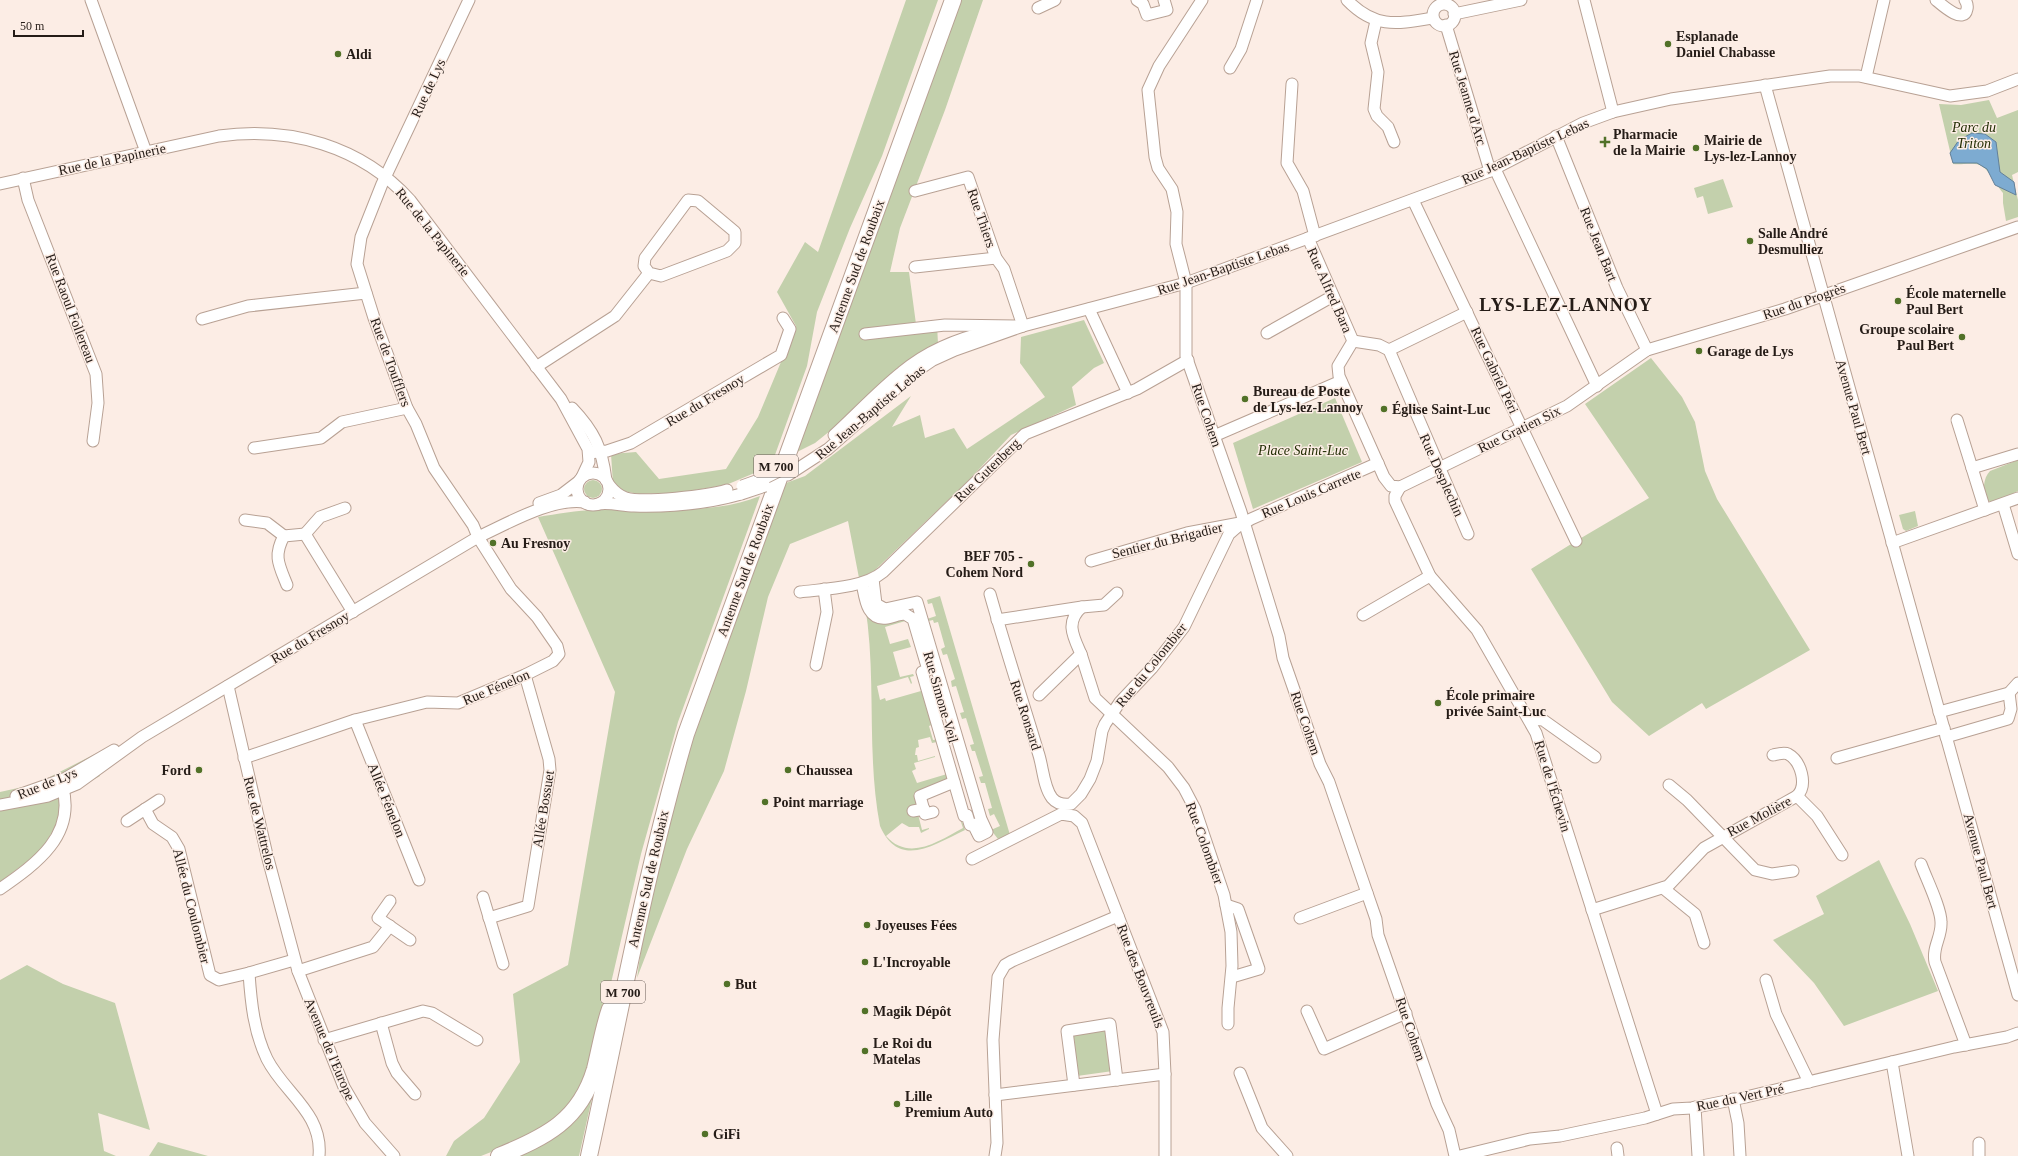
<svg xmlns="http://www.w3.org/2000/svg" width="2018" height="1156" font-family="Georgia,serif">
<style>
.green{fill:#c3d0ac}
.water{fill:#7dabd1;stroke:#638099}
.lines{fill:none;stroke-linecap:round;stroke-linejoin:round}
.minor-casing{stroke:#b8a194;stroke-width:13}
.highway-casing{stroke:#b8a194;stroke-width:18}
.minor{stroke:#fff;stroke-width:11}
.highway{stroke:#fff;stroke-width:16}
.minor-bridge-casing{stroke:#b8a194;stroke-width:13;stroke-linecap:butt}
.minor-bridge{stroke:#fff;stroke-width:11}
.poi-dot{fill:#517128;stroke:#fcede5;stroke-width:1.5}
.labels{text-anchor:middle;stroke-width:3;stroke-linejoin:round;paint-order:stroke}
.shield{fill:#fcede5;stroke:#665b55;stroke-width:1}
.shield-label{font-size:13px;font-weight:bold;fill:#251c17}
.poi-label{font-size:14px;font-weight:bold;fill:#251c17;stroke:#fcede5;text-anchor:start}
.street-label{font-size:14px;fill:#251c17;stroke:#fcede5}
.park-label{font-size:14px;font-style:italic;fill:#232e05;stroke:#fcede5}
.district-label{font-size:18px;font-weight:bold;letter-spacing:1px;fill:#251c17;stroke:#fcede5}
</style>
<rect width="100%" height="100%" fill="#fcede5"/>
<g class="green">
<path d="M906 0H938L882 156 850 228 817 312 807 366 771 466 726 485 677 493 639 494 623 491 613 484 611 454 636 452 659 479 726 469 758 417 796 326 777 292 805 242 818 252Z"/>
<path d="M960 0H983L945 110 900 228 890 272H909L916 324H937L938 344 815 443 795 453Z"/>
<path d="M1989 100 1997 118 2018 110V172L2012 175 2018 200V217L2006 221 2003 203V193C1996 185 1987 164 1975 164 1967 163 1961 165 1953 164L1939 104 1961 105Z"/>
<path d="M1723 179 1733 207 1708 214 1703 196 1697 198 1694 188Z"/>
<path d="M1084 320 1104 363 1094 368 1072 387 1076 405 1011 435 968 481 874 571 859 578 848 521 790 544 768 597 746 691 724 771 687 849 637 978 649 893 683 766 718 663 786 483 805 476 911 396 892 427 920 415 925 438 954 428 967 449 1045 397 1020 363 1021 337Z"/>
<path d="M1651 358 1682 397 1695 422 1705 471 1717 499 1810 650 1706 709 1702 703 1649 736 1612 702 1531 569 1576 541 1649 498 1585 404Z"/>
<path d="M1335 398 1362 462 1253 509 1233 443Z"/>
<path d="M2018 460V491C2009 495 1997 506 1987 500 1982 492 1983 478 1990 471Z"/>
<circle cx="593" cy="489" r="9"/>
<path d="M760 496 678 722 641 854 608 996 585 1080 557 1121 514 1143 481 1156H446L454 1141 484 1118 520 1062 513 994 568 965 615 692 538 517C557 514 577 510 596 510 645 509 715 515 760 496Z"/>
<path d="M1915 511 1918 526 1906 531 1903 529 1899 515Z"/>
<path d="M940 596 1010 835 998 839 991 830 1000 826 994 814 990 816 988 809 992 808 985 783H981L979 777 983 776 975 751H972L970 745 974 744 966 718 962 719 960 713 964 712 956 686 952 687 951 681 955 679 947 654 943 655 941 649 945 647 938 622 934 623 933 620 924 622V620L936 616 932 603 928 604 927 600Z"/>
<path d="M865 605 912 619 885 627 890 644 908 639 911 647 893 652 900 677 913 674 914 676 910 677 912 683 911 684 908 677 877 686 880 700 885 698 886 701 921 691 920 688 925 687 934 724 929 726 933 740 938 739 937 742 932 743 930 737 918 740 919 747 916 748 915 755H917L918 761 935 756V757L914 763 916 769 912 771 917 783 947 774 950 789 922 797 918 814 922 830 929 828V829L921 833 919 827H909L902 823 886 836C909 862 939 841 963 828L961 822 962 821 965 830C935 844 899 870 880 826 866 753 877 678 865 605Z"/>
<path d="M95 754 100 776 60 798 61 817 41 851 0 882V792L36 784Z"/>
<path d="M1879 860 1910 924 1938 991 1844 1026 1814 983 1773 940 1824 914 1816 896Z"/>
<path d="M27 965 63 984 115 1003 150 1130 98 1113 104 1151 116 1156H0V980Z"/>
<path d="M1104 1029 1108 1032 1113 1071 1077 1076 1072 1037 1075 1032Z"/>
<path d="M588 1097 592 1098 579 1156H513Z"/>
<path d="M158 1142 208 1156H149Z"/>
</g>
<path class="water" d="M1972 133 1985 134 1996 142 2000 172 2014 182 2016 195 1995 185 1987 169 1977 163H1953L1950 153 1959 140Z"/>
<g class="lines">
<g class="minor-casing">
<g id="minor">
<path d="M91 0 146 152"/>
<path d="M1137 0 1143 4 1147 15 1167 10 1164 0"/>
<path d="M1202 0 1159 66 1148 90 1155 157 1158 168 1172 189 1177 212 1176 244 1186 283V356L1241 512 1279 636 1283 658 1320 764 1329 782 1367 893 1376 919 1378 935 1437 1104 1449 1130 1455 1156"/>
<path d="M1347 0C1375 29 1397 24 1433 18"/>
<path d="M1584 0 1613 112"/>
<path d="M1936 0C1942 5 1964 25 1967 9 1968 5 1967 3 1965 0"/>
<circle cx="1444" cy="15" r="11"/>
<path d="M1038 8 1055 0"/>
<path d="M1454 14 1521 0"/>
<path d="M1376 21 1371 43 1378 72 1374 109 1377 116 1388 127 1394 142"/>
<path d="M1446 25 1490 171"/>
<path d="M1230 68 1241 49 1257 0"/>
<path d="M1866 77 1884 0"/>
<path d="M1292 84 1287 163 1303 191 1315 236"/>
<path d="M1765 85 2018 995"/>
<path d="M1556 136 1617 288 1647 350"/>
<path d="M1495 169 1597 386"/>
<path d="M23 178 28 200 96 374 98 403 93 441"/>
<path d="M0 184 219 136C290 126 361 146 410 200L561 399 588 449 589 462 582 477"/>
<path d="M915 191 968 177 996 258 1004 269 1023 326"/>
<path d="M1413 200 1576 541"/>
<path d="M1308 238 1353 341"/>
<path d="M915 267 996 258"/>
<path d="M1089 309 1128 393"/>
<path d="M202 319 248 306 366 293"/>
<path d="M1267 333 1333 296"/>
<path d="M865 334 945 325 1016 326"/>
<path d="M1353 341 1338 366 1339 376 1384 477 1391 486 1400 487 1567 406 1647 350 1785 309 2018 227"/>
<path d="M1353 341 1379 345 1389 350"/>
<path d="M1389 350 1468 534"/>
<path d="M1389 350 1467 312"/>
<path d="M536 367 615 316 649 273 644 266 645 258 688 200 698 201 735 232V243L727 251 661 276 649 273"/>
<path d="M572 408C594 431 602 448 606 480"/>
<path d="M1957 420 1972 468"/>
<path d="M834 435C857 414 878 391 902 372 927 351 959 338 990 331"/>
<path d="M1214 436 1341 381"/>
<path d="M254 448 321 438 342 422 407 408"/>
<path d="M589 453 607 451 631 443 781 355 790 329 783 318"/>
<circle cx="593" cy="489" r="16"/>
<path d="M788 475 828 449 914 373 933 360 955 350 1023 326 1186 283 1490 171 1583 123 1613 112 1671 99 1830 76H1859L1950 96 1987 91 2018 79"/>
<path d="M609 485C613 490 619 496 626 498 643 503 708 496 727 490"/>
<path d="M1400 487 1395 496V501L1430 576 1477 630 1536 733 1657 1114"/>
<path d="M539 503 561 495 578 482"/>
<path d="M598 504C611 502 622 506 634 506 671 507 706 504 741 494"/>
<path d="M2003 504 2018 554"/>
<path d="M345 508 320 517 305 534 353 612"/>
<path d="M1985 510 1972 468 2018 454"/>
<path d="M245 520 267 523 284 536"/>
<path d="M1892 543 2018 498"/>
<path d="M1091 561 1187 533 1240 523"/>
<path d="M862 583C865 596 866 621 887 618 893 617 899 614 905 614L913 619 928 670 922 672 964 816 967 815 970 825 973 824 979 836 987 832 981 819 917 602 885 609 876 604 873 579"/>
<path d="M287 585C279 565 273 556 284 536L305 534"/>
<path d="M800 592C825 589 864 588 883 572L1025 434 1137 389 1188 360"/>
<path d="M990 594C1005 647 1022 699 1038 752 1043 766 1043 786 1052 798 1057 804 1064 805 1071 804L1081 794 1090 779 1097 761 1102 731 1105 724 1120 702 1152 668 1184 627 1229 534 1237 527 1251 519 1378 463"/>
<path d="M1082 607 1104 605 1117 593"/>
<path d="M1363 615 1430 576"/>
<path d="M997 620 1082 607C1065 622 1073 636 1081 654L1039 695"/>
<path d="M1081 654 1095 698 1168 767 1184 788 1195 809 1224 895 1231 932 1232 966 1228 1008V1024"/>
<path d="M816 665 827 612 824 589"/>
<path d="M228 686 267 855 298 971 344 1087 365 1123 394 1156"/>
<path d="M1939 712 2009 693 2018 683"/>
<path d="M1529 719 1543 720 1595 757"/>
<path d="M355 720 419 880"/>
<path d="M1946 737 2008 719 2011 709 2009 693"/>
<path d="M1773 755C1778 754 1784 752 1788 754 1801 761 1808 785 1797 796"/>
<path d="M244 758 355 720 427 702 458 703 525 675 553 661 559 654 557 646 537 617 511 589 478 537 473 525 434 468 416 424 407 408 374 318 357 264 361 237 382 184 469 0"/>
<path d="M1837 758 1944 728"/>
<path d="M1669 785 1687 800 1755 870 1772 874 1793 871"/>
<path d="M16 796 64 779 114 750"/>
<path d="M0 805 48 796 77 784 142 737 478 537C507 524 552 497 585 502"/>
<path d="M145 809 153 824 172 837 179 849 210 975 219 980 249 973C251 1003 254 1032 267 1059 284 1093 323 1113 319 1156"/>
<path d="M913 811 924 809"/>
<path d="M933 812 925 814 920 796 954 782"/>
<path d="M127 821 159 800"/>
<path d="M972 859 1061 814 1074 816 1082 823 1163 1032 1165 1074V1156"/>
<path d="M1921 864C1926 878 1941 908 1941 922 1942 937 1932 947 1935 962L1966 1045"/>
<path d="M1663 888 1695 914 1704 943"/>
<path d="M0 889C36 864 77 835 62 785"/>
<path d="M483 897 503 964"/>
<path d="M390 901 378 918 410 940"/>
<path d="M1226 905 1238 909 1259 969 1232 977"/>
<path d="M1592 910 1668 886 1704 848 1797 796 1817 816 1842 855"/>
<path d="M489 918 528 906 550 770 549 759 525 675"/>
<path d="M1300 918 1367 893"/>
<path d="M298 971 373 947 390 926"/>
<path d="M249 973 294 960"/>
<path d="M1766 980 1776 1014 1809 1082"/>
<path d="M1307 1011 1324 1049 1406 1013"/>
<path d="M381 1023 392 1063 397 1073 415 1094"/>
<path d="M324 1040 423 1011 432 1013 477 1040"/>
<path d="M1892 1062 1908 1156"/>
<path d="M1240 1073 1262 1128 1287 1156"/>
<path d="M1074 1085 1067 1031 1110 1024 1117 1080"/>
<path d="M995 1095 1165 1074"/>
<path d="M1733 1099 1738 1123 1740 1156"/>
<path d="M1695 1107 1698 1156"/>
<path d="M1979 1143V1156"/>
<path d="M1617 1148 1618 1156"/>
<path d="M995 1156 997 1143 993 1040 998 977 1005 965 1012 961 1118 916"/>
<path d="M1460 1156 1530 1139 1560 1136 1645 1118 1673 1109 1692 1108 1746 1097 1954 1047 2007 1037 2018 1033"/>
</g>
</g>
<g class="highway-casing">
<g id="highway">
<path d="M499 1156C546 1137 580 1120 595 1069 600 1049 603 1029 610 1009"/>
<path d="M589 1156C620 1015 645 873 686 734L953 0"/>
</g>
</g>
<use href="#minor" class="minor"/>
<use href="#highway" class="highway"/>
<g class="minor-bridge-casing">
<g id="minor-bridge">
<path d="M742 486 767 477 793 464"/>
<path d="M741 494 765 486"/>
</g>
</g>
<use href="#minor-bridge" class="minor-bridge"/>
</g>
<g class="poi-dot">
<circle cx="1668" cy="44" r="4"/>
<circle cx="338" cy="54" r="4"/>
<path d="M1603 136h4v4h4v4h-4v4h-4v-4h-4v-4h4z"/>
<circle cx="1696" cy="148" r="4"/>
<circle cx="1750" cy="241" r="4"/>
<circle cx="1898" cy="301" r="4"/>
<circle cx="1962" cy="337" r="4"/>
<circle cx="1699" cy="351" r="4"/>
<circle cx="1245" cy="399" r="4"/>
<circle cx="1384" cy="409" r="4"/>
<circle cx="493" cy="543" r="4"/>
<circle cx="1031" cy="564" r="4"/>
<circle cx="1438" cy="703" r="4"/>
<circle cx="199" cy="770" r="4"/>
<circle cx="788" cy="770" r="4"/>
<circle cx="765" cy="802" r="4"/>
<circle cx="867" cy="925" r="4"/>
<circle cx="865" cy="962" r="4"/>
<circle cx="727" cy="984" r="4"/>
<circle cx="865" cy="1011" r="4"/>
<circle cx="865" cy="1051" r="4"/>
<circle cx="897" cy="1104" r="4"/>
<circle cx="705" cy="1134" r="4"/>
</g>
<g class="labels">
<g class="shield">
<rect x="754" y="455" width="44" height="22" rx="3"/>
<rect x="601" y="981" width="44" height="22" rx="3"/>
</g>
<g class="shield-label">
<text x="776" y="471">M 700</text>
<text x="623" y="997">M 700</text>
</g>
<g class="poi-label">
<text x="1676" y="41">Esplanade<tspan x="1676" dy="16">Daniel Chabasse</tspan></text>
<text x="346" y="59">Aldi</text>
<text x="1613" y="139">Pharmacie<tspan x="1613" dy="16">de la Mairie</tspan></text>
<text x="1704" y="145">Mairie de<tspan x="1704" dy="16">Lys-lez-Lannoy</tspan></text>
<text x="1758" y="238">Salle André<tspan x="1758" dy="16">Desmulliez</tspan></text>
<text x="1906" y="298">École maternelle<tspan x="1906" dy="16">Paul Bert</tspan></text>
<text x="1954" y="334" text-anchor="end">Groupe scolaire<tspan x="1954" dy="16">Paul Bert</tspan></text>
<text x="1707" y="356">Garage de Lys</text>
<text x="1253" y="396">Bureau de Poste<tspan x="1253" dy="16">de Lys-lez-Lannoy</tspan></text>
<text x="1392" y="414">Église Saint-Luc</text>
<text x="501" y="548">Au Fresnoy</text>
<text x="1023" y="561" text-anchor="end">BEF 705 -<tspan x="1023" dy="16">Cohem Nord</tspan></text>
<text x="1446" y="700">École primaire<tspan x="1446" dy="16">privée Saint-Luc</tspan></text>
<text x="191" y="775" text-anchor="end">Ford</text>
<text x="796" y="775">Chaussea</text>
<text x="773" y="807">Point marriage</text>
<text x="875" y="930">Joyeuses Fées</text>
<text x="873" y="967">L'Incroyable</text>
<text x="735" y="989">But</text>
<text x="873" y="1016">Magik Dépôt</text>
<text x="873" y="1048">Le Roi du<tspan x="873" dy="16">Matelas</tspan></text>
<text x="905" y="1101">Lille<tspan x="905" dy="16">Premium Auto</tspan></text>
<text x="713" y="1139">GiFi</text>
</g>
<g class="street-label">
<text transform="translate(428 88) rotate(-65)" y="5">Rue de Lys</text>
<text transform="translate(1468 98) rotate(73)" y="5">Rue Jeanne d'Arc</text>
<text transform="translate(1525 151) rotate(-25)" y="5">Rue Jean-Baptiste Lebas</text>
<text transform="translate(112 159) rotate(-12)" y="5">Rue de la Papinerie</text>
<text transform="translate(982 218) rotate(71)" y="5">Rue Thiers</text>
<text transform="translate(433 232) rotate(51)" y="5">Rue de la Papinerie</text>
<text transform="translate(1599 244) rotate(68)" y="5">Rue Jean Bart</text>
<text transform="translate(856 266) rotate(-70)" y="5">Antenne Sud de Roubaix</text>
<text transform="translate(1223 268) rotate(-19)" y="5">Rue Jean-Baptiste Lebas</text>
<text transform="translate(1330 290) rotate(66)" y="5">Rue Alfred Bara</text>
<text transform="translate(1804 301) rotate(-19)" y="5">Rue du Progrès</text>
<text transform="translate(71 308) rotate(69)" y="5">Rue Raoul Follereau</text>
<text transform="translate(391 362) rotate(70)" y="5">Rue de Toufflers</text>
<text transform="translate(1495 370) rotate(65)" y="5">Rue Gabriel Péri</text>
<text transform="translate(705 400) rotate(-31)" y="5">Rue du Fresnoy</text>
<text transform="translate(1854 407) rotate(74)" y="5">Avenue Paul Bert</text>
<text transform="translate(870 412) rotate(-40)" y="5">Rue Jean-Baptiste Lebas</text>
<text transform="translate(1207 415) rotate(71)" y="5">Rue Cohem</text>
<text transform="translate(1519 429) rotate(-26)" y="5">Rue Gratien Six</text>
<text transform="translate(987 470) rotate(-44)" y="5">Rue Gutenberg</text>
<text transform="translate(1442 475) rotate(66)" y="5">Rue Desplechin</text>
<text transform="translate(1311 493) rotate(-23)" y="5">Rue Louis Carrette</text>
<text transform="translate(1167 540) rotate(-14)" y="5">Sentier du Brigadier</text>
<text transform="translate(745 570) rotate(-70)" y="5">Antenne Sud de Roubaix</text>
<text transform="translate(310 637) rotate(-31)" y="5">Rue du Fresnoy</text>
<text transform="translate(1151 665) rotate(-51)" y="5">Rue du Colombier</text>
<text transform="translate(496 687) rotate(-23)" y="5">Rue Fénelon</text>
<text transform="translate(941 697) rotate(74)" y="5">Rue Simone Veil</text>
<text transform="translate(1026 715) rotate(72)" y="5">Rue Ronsard</text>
<text transform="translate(1306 723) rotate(71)" y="5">Rue Cohem</text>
<text transform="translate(47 783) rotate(-22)" y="5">Rue de Lys</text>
<text transform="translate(1553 786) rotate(73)" y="5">Rue de l'Échevin</text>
<text transform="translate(387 800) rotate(68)" y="5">Allée Fénelon</text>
<text transform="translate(543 809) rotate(-81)" y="5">Allée Bossuet</text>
<text transform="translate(1759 816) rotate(-28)" y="5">Rue Molière</text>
<text transform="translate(260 823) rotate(76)" y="5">Rue de Wattrelos</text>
<text transform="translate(1205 843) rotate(70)" y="5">Rue Colombier</text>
<text transform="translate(1981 861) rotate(75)" y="5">Avenue Paul Bert</text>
<text transform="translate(648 879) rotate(-77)" y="5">Antenne Sud de Roubaix</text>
<text transform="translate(192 906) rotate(76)" y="5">Allée du Coulombier</text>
<text transform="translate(1141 976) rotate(69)" y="5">Rue des Bouvreuils</text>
<text transform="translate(1411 1029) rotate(71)" y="5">Rue Cohem</text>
<text transform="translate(330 1049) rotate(67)" y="5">Avenue de l'Europe</text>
<text transform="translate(1740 1097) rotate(-12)" y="5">Rue du Vert Pré</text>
</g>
<g class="park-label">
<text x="1974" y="132">Parc du<tspan x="1974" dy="16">Triton</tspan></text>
<text x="1303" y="455">Place Saint-Luc</text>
</g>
<g class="district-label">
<text x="1566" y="311">LYS-LEZ-LANNOY</text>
</g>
</g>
<path d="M14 30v6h69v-6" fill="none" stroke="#251c17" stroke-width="2"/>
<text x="20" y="30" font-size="12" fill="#251c17" stroke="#fcede5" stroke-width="3" paint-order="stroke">50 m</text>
</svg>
